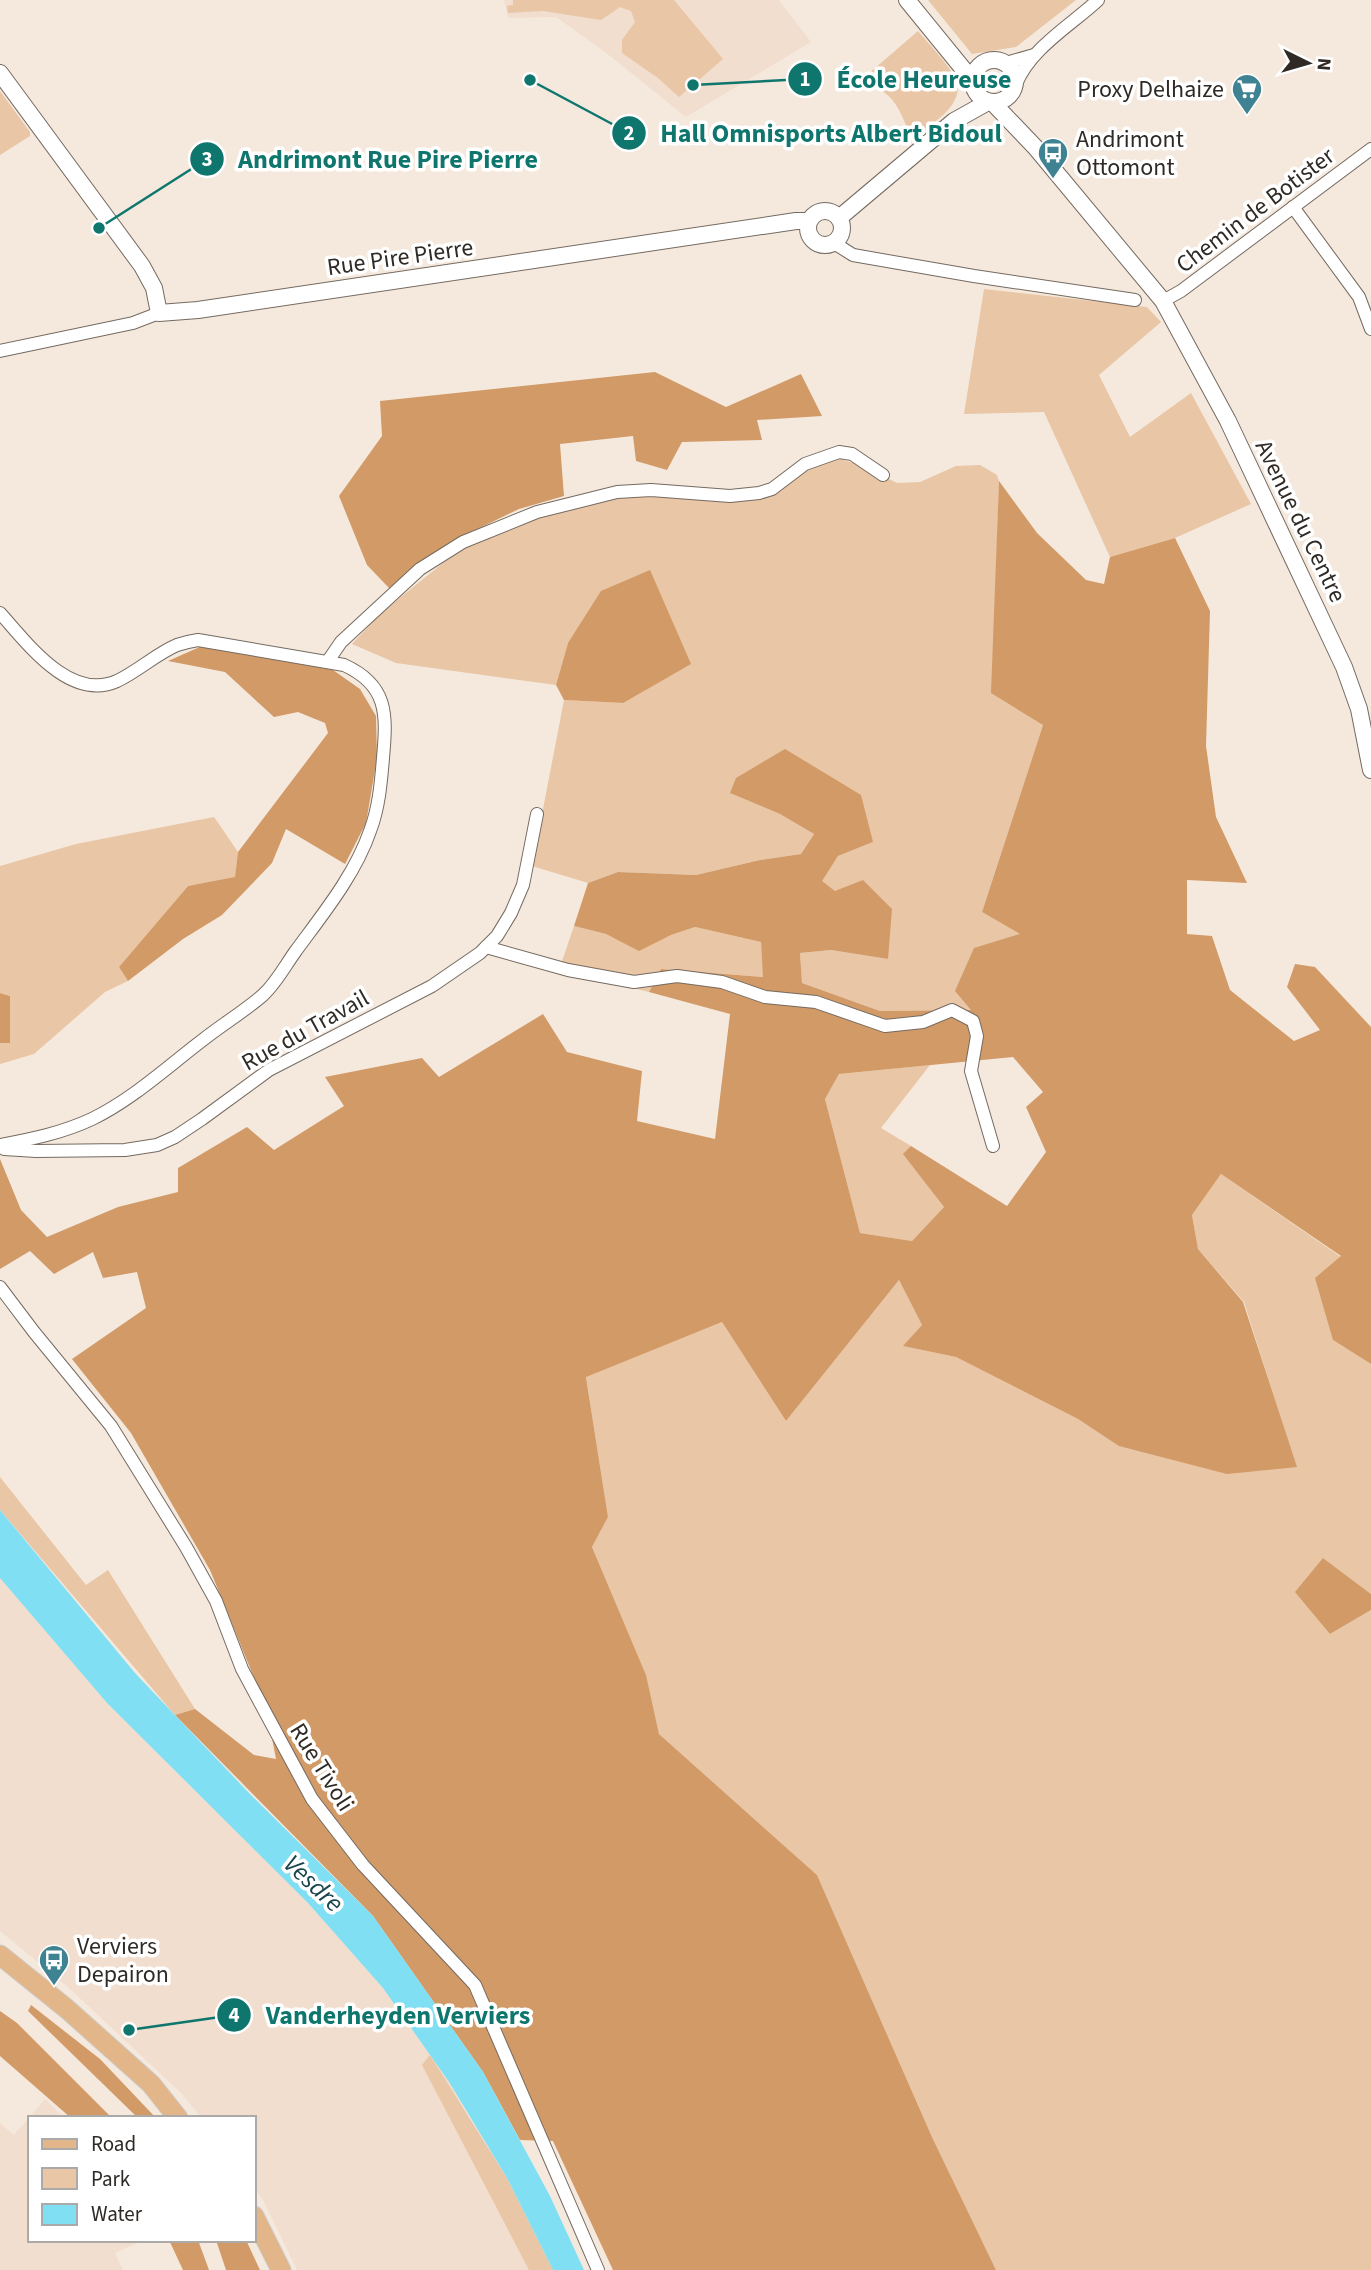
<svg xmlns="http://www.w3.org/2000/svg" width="1371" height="2270" font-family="'Source Sans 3',sans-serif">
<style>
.built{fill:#f1dece}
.green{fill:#e9c6a5}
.forest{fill:#d19a67;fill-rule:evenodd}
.water{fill:#81dff4}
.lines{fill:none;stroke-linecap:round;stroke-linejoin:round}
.minor-casing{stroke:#756a60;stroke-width:14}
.tertiary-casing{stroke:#756a60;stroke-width:18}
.primary-casing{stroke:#cdcccb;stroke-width:21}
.minor{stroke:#fff;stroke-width:12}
.tertiary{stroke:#fff;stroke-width:16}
.primary{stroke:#e2b688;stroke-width:19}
.labels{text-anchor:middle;stroke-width:7;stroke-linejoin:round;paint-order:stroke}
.poi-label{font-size:24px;fill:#2f2a26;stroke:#fff;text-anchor:start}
.street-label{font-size:24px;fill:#2f2a26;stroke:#fff}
.water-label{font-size:26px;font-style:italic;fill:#1a454e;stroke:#fff}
.leader{fill:none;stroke:#0f766e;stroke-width:2.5}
.callout-dot{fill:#0f766e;stroke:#fff;stroke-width:2.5}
.mark-label{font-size:21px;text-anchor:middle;font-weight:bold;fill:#fff}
.callout-label{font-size:26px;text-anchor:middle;font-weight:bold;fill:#0f766e;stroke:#fff;stroke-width:7;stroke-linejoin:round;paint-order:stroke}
</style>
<rect width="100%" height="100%" fill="#f5e9de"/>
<g class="built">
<path d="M504 0H779L811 42 686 117 605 52 556 17 508 18Z"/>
<path d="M0 1578 107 1703 308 1903 383 1988 449 2082 553 2270H297L263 2200 254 2187V2118H202L182 2094 69 1988 0 1931Z"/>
<path d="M45 2099 64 2118H30V2240H144L115 2253 123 2270H0V2123L14 2135Z"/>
</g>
<g class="green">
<path d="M513 0H674L723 59 679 97 658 78 622 53V40L635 22 631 11 620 7 601 20 543 11 508 13 507 6 513 5Z"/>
<path d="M928 0H1076L1016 47 972 54Z"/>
<path d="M918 31C928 43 951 67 956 80 966 105 929 127 911 137 897 104 895 93 860 81Z"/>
<path d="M0 91 30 132V136L0 155Z"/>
<path d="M984 289 1147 307 1161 322 1099 375 1130 437 1191 393 1251 504 1175 538 1110 557 1044 412 964 414Z"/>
<path d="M835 458 861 465 897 483 920 482 956 466 980 465 997 475 999 481 996 575 1043 725 982 912 1021 934 972 1010 880 1011 802 983 800 953 831 950 888 959 835 891 821 881 838 856 873 842 730 793 780 814 814 834 801 854 760 860 696 875 618 872 588 883 532 866 564 700 623 703 568 643 556 685 396 663 352 644 381 613 443 563 476 542 515 523 616 495 660 493 730 500Z"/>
<path d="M214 817 238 852 235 878 188 886 119 967 128 981 105 992 34 1054 0 1064V1043H9L10 996 0 993V866L76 844Z"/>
<path d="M574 926 606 934 639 950 671 935 695 927 761 942 764 977 661 969 649 992 559 970Z"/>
<path d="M930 1065 881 1128 911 1146 904 1154 944 1207 912 1241 860 1233 825 1099 839 1074Z"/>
<path d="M1221 1174 1341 1257 1333 1340 1371 1364V1594L1323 1558 1330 1634 1371 1610V2270H996L932 2137 817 1875 659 1734 645 1673 592 1547 608 1517 586 1376 722 1322 786 1421 899 1280 922 1325 904 1346 956 1357 1078 1419 1120 1446 1296 1467 1244 1302 1198 1249 1192 1215Z"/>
<path d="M0 1477 86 1585 108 1570 195 1709 175 1715 0 1510Z"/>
<path d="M430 2055 507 2178 553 2270H529L422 2065Z"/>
</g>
<g class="forest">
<path d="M655 372 726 407 801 374 822 416 757 420 762 440 682 442 667 470 636 461 633 436 560 444 564 496 519 509 449 543 390 589 367 565 339 496 382 436 380 401Z"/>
<path d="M999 481 1037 533 1086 580 1104 584 1110 557 1175 538 1210 611 1206 746 1216 817 1247 883 1187 880V934L1212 936 1230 990 1294 1041 1320 1030 1287 987 1295 964 1315 967 1371 1027V1364L1333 1340 1315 1278 1341 1256 1221 1174 1192 1215 1198 1249 1243 1302 1297 1467 1227 1474 1119 1446 1078 1419 956 1357 903 1346 922 1325 899 1280 786 1421 722 1322 586 1377 608 1517 592 1547 646 1675 659 1734 817 1875 932 2137 996 2270H613L553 2141 520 2140 483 2072 373 1916 175 1715 195 1709 254 1755 276 1759 266 1707 210 1570 131 1433 72 1359 146 1308 137 1272 103 1278 93 1252 54 1274 30 1251 0 1269V1159L21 1210 47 1237 118 1207 178 1192V1168L247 1127 274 1150 344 1106 325 1077 422 1058 439 1077 543 1014 567 1052 642 1071 637 1121 715 1139 730 1014 649 992 661 969 763 977 761 942 695 927 671 935 639 951 606 934 574 926 588 883 618 872 696 875 760 860 801 854 814 834 780 814 730 793 736 778 785 749 861 795 873 842 838 856 822 881 835 891 863 880 892 909 888 959 831 950 800 953 802 983 880 1011 971 1010 955 991 974 948 1020 934 982 912 1043 725 991 693ZM1013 1057 1043 1092 1026 1107 1046 1152 1007 1206 911 1146 903 1154 944 1207 912 1241 860 1233 825 1099 839 1074Z"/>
<path d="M650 570 691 664 623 703 564 700 556 685 568 643 601 591Z"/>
<path d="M202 646 333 670 360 689 376 716 377 758 366 823 345 864 286 829 272 863 222 915 183 939 128 981 119 967 188 886 235 877 238 852 328 733 325 723 298 712 274 717 225 672 168 661Z"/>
<path d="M0 993 10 996V1043H0Z"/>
<path d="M1323 1558 1371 1594V1610L1330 1634 1295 1592Z"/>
<path d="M31 2005 100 2059 156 2118H138L28 2011Z"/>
<path d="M0 2011 17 2023 112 2118H71L0 2056Z"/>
<path d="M169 2240H198L209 2270H183Z"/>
<path d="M216 2240H246L260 2270H226Z"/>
</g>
<path class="water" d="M0 1510 135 1673 249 1793 373 1916 483 2072 550 2196 584 2270H553L507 2178 449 2082 383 1988 308 1903 107 1703 0 1578Z"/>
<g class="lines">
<g class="minor-casing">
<g id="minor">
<path d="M1006 63 1034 55"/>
<path d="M1016 84C1031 48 1070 26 1098 0"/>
<path d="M1293 207 1359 297 1371 329"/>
<path d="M834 243 853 255 974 276 1135 300"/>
<path d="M1163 301 1181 291 1371 149"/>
<path d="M0 351 133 323 159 313"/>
<path d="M0 613C27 643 70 702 117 681 138 671 156 654 177 645 183 643 191 641 198 640L344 665C388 685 387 714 383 758 381 782 379 808 370 831 355 875 322 915 295 952 285 966 276 983 263 995 245 1011 223 1024 204 1039 167 1067 133 1099 92 1119 62 1133 32 1139 0 1145"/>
<path d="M328 661 341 642 420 569 463 542 537 512 617 492 651 490 730 496 759 493 772 489 805 464 839 452 852 454 883 475"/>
<path d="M486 947 568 970 634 982 677 976 722 982 765 997 816 1002 885 1026 923 1022 952 1010 973 1021 977 1036 971 1071 993 1146"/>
<path d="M4 1149 36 1151 125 1150 157 1145 175 1137 202 1119 269 1070 432 986 480 953 497 936 511 913 523 885 537 814"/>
<path d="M0 1287 34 1332 111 1426 186 1547 216 1601 242 1669 312 1799 363 1865 475 1985 598 2270"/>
</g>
</g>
<g class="tertiary-casing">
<g id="tertiary">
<path d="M907 0 973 81"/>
<circle cx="994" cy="81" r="21"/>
<path d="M0 73 142 266 154 288 159 313 198 310 796 221H809"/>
<path d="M992 102 1035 147 1163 301 1228 421 1344 667 1359 709 1371 770"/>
<circle cx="825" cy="228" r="17"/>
<path d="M839 218 954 121 988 102"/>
</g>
</g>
<g class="primary-casing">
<g id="primary">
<path d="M0 1955 67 2009 151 2084 178 2118"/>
<path d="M254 2216 281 2270"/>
</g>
</g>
<use href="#minor" class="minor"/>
<use href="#tertiary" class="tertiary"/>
<use href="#primary" class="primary"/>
</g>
<defs>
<g id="supermarket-pin" transform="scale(1.575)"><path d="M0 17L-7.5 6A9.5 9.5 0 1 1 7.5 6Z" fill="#3f8392" stroke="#fff"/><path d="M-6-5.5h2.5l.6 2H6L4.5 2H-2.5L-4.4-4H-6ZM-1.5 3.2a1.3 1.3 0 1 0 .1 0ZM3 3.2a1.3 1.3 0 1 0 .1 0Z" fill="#fff"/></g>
<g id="bus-pin" transform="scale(1.575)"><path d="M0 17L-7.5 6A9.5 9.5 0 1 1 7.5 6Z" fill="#3f8392" stroke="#fff"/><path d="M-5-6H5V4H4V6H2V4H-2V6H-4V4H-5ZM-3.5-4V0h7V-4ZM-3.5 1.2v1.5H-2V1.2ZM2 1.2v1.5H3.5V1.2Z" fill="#fff"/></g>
</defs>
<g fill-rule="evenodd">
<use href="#supermarket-pin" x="1247" y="89"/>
<use href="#bus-pin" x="1053" y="153"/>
<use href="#bus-pin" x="54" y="1960"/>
</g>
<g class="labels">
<g class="poi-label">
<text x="1224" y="97" text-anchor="end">Proxy Delhaize</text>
<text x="1076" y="147">Andrimont<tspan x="1076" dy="28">Ottomont</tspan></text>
<text x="77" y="1954">Verviers<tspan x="77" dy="28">Depairon</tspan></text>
</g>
<g class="street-label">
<text transform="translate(1255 210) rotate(-37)" y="8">Chemin de Botister</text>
<text transform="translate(400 257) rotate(-8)" y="8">Rue Pire Pierre</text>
<text transform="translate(1301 521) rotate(64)" y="8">Avenue du Centre</text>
<text transform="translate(305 1030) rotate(-29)" y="8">Rue du Travail</text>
<text transform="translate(322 1767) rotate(58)" y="8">Rue Tivoli</text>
</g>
<g class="water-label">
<text transform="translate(314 1883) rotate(43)" y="9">Vesdre</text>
</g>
</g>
<path class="leader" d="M693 85L805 79M530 80L629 133M99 228L207 159M129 2030L234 2015"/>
<g class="callout-dot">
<circle cx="693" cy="85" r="7"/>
<circle cx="530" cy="80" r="7"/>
<circle cx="99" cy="228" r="7"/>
<circle cx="129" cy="2030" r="7"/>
<circle cx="805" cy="79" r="18"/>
<circle cx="629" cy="133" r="18"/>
<circle cx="207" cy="159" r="18"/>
<circle cx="234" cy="2015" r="18"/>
</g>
<g class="mark-label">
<text x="805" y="86">1</text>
<text x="629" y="140">2</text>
<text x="207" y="166">3</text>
<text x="234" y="2022">4</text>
</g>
<g class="callout-label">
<text x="924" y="88">École Heureuse</text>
<text x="831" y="142">Hall Omnisports Albert Bidoul</text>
<text x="388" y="168">Andrimont Rue Pire Pierre</text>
<text x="398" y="2024">Vanderheyden Verviers</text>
</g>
<rect x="28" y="2116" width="228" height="126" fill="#ffffff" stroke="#acaaa8" stroke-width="2"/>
<rect x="42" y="2139" width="35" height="10" fill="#e2b688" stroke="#acaaa8" stroke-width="2"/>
<text x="91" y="2151" font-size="21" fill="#2f2a26">Road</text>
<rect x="42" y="2168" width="35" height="21" fill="#e9c6a5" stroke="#acaaa8" stroke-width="2"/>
<text x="91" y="2186" font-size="21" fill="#2f2a26">Park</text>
<rect x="42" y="2204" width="35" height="21" fill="#81dff4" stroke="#acaaa8" stroke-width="2"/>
<text x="91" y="2221" font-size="21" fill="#2f2a26">Water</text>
<g transform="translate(1308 63) rotate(95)" stroke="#ffffff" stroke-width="5" paint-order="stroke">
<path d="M0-5L12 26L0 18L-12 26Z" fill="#2f2a26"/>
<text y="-10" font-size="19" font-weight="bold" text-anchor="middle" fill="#2f2a26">N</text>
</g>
</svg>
